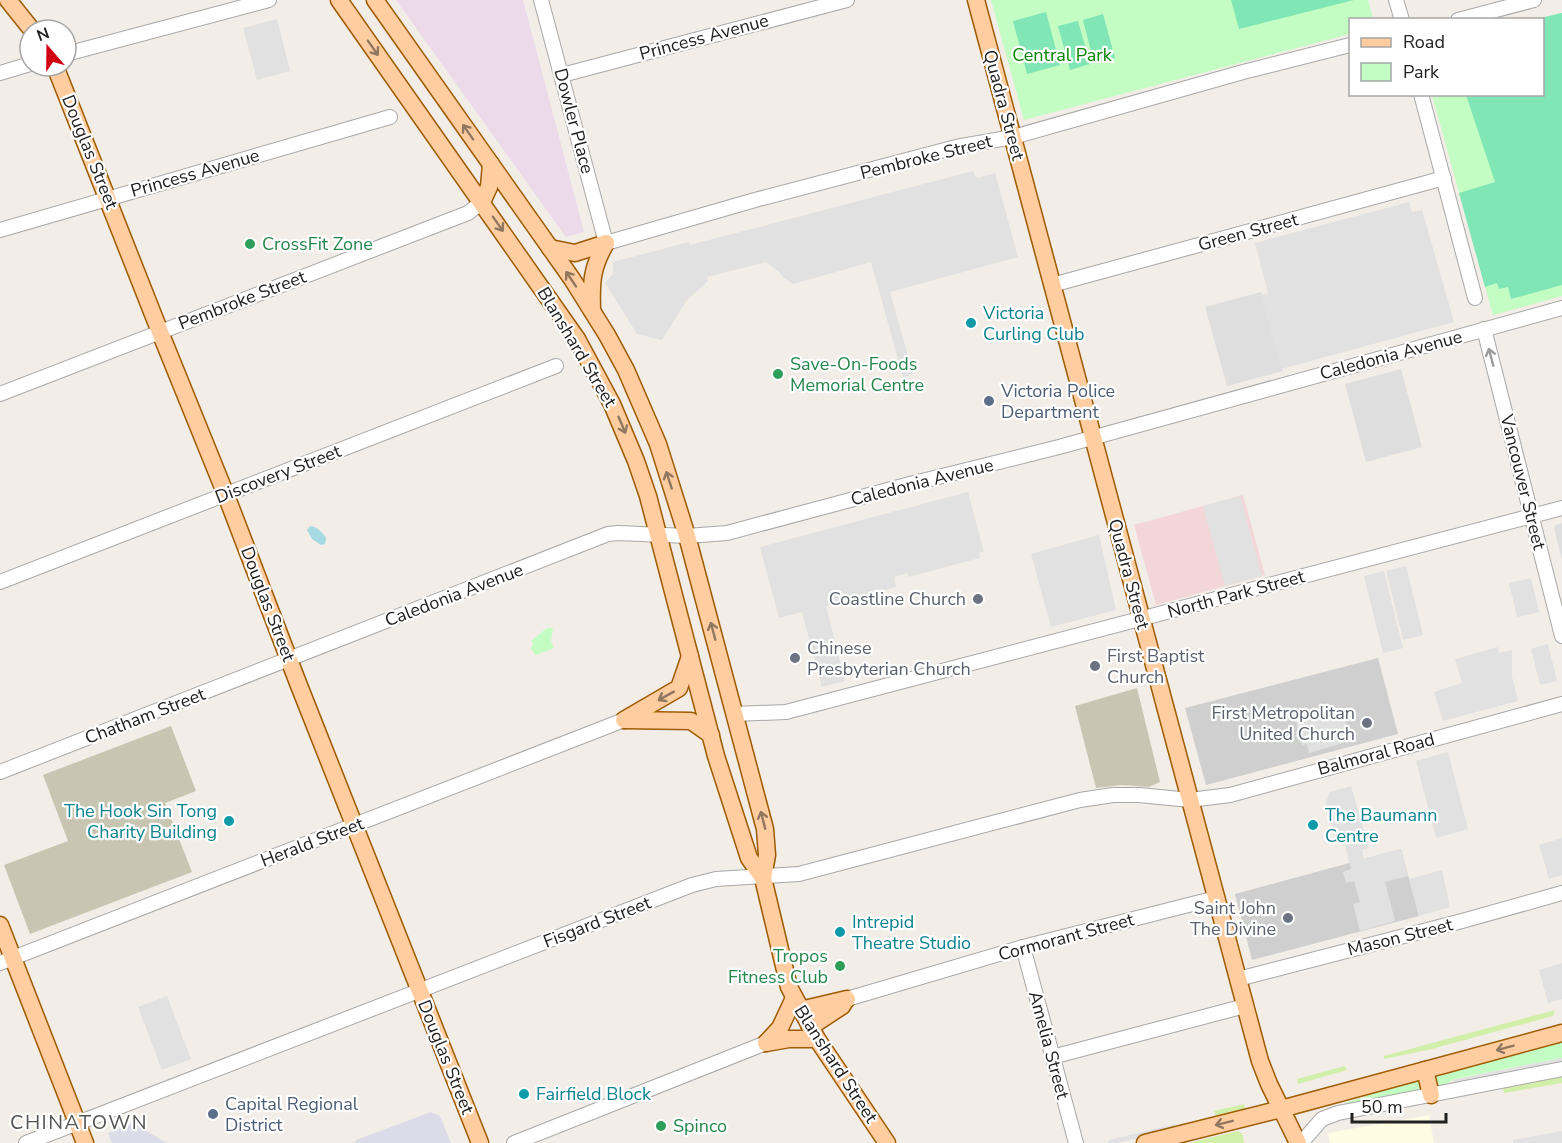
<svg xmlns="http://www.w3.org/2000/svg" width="1562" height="1143" font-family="'Nunito Sans',sans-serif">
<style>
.residential{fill:#dfdede}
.commercial{fill:#f3d6d7}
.industrial{fill:#ecd9ea}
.education{fill:#fffce3}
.religious{fill:#cfcfcf}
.construction{fill:#c8c6b2}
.grass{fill:#d2efaa}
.park{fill:#c3fdc3}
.pitch{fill:#80e6b5}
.parking{fill:#e1e1e1}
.plaza{fill:#dbdce8}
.water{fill:#a5dae2}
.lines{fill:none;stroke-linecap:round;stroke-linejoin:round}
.minor-casing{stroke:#a8a8a8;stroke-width:16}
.major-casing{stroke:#9e5b00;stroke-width:19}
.minor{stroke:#fff;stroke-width:14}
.major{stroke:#ffcd9f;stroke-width:16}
.oneway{stroke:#907760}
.oneway2{stroke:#9b9b9b}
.leisure-dot{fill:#2e9e5b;stroke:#fff;stroke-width:2}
.culture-dot{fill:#0f9aa8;stroke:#fff;stroke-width:2}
.service-dot{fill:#5c6f8a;stroke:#fff;stroke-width:2}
.worship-dot{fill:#6b7280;stroke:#fff;stroke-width:2}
.labels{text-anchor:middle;stroke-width:4.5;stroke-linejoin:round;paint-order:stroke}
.street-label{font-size:18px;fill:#212121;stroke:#fff}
.park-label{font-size:18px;fill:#068505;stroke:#fff}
.leisure-label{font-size:18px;fill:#27864d;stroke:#fff;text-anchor:start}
.culture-label{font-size:18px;fill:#0d838f;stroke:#fff;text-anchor:start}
.service-label{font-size:18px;fill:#4e5e75;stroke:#fff;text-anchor:start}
.worship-label{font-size:18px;fill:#5b616d;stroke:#fff;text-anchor:end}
.neighbourhood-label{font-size:20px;letter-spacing:1.5px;fill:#545454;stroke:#fff}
</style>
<rect width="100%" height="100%" fill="#f2ede7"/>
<g class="residential">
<path d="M1261 292 1283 371 1227 386 1205 307Z"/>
<path d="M1401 369 1422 447 1366 462 1345 384Z"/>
<path d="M1562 523V560L1554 528 1556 525Z"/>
</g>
<path class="commercial" d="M1243 495 1265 575 1156 605 1134 525Z"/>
<path class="industrial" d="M396 0H523L584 232 566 237Z"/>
<path class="education" d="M1429 1115 1434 1143H1330L1328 1133Z"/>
<g class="religious">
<path d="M1378 658 1398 734 1206 785 1185 708Z"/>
<path d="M1401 849 1419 916 1252 960 1235 894Z"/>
</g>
<g class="construction">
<path d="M1137 688 1160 782 1149 787 1122 785 1096 788 1075 706Z"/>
<path d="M171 726 196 791 165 803 192 872 30 934 4 865 68 841 43 775Z"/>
</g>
<g class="grass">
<path d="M1555 1010 1553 1016 1432 1049 1384 1059V1056Z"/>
<path d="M1345 1066 1347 1070 1298 1084 1297 1079Z"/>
<path d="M1562 1076V1083L1504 1093 1503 1088Z"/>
<path d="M1244 1104 1245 1108 1241 1111 1217 1118 1214 1111Z"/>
<path d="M1238 1131 1243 1135 1244 1143H1189Z"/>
</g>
<g class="park">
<path d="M991 0H1368L1373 19 1350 20V34L1024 120Z"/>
<path d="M1562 13V296L1493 315 1432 95 1542 94V20L1536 19Z"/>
<path d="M547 628H553L551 641 554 648 536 655 531 649 533 644 531 641Z"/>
<path d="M1562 1038V1058L1455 1079 1442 1086 1435 1084 1432 1073Z"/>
<path d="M1415 1079 1420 1081 1421 1091 1346 1106 1345 1103Z"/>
</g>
<g class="pitch">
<path d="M1231 0H1354L1239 29Z"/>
<path d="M1046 12 1060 65 1027 74 1013 21Z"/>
<path d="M1562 13V285L1511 299 1508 287 1499 289 1497 283 1485 287 1459 193 1495 182 1466 95 1542 94V20L1536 19Z"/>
<path d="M1103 14 1115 58 1094 63 1083 20Z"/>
<path d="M1078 21 1090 64 1070 70 1058 26Z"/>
</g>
<g class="parking">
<path d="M277 19 290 71 257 80 243 28Z"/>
<path d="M973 171 975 176 978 178 995 173 1018 257 890 292 913 374 903 377 871 262 793 284 784 278 780 273 766 262 707 277 708 281 686 301 662 340 637 334 605 283 613 274V262L689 242 690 245Z"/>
<path d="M1409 202 1412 212 1422 210 1454 322 1281 369 1261 295 1268 293 1255 243Z"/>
<path d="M968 492 984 552 979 553 980 558 908 577 907 573 894 577 896 587 826 606 845 681 822 687 802 612 779 618 760 547Z"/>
<path d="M1240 496 1262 576 1225 586 1203 506Z"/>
<path d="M1099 535 1116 610 1051 627 1031 554Z"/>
<path d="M1406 566 1423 635 1403 640 1386 571Z"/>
<path d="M1384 571 1403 648 1383 653 1364 576Z"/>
<path d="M1531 578 1539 612 1517 617 1509 583Z"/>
<path d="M1548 644 1557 681 1540 685 1531 649Z"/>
<path d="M1498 647 1499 653 1512 650V677L1518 701 1443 721 1434 692 1462 683 1455 659Z"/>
<path d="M1332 705 1334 711 1343 708 1350 741 1309 753 1307 744 1302 745 1295 717Z"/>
<path d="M1448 752 1468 829 1436 838 1416 761Z"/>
<path d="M1351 786 1369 848 1362 850 1364 859 1401 849 1408 876 1385 882 1395 921 1360 931 1353 904 1360 902 1354 881 1346 883 1343 872 1351 869 1343 838 1336 840 1326 802 1330 792Z"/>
<path d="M1562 838V875L1549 879 1539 845Z"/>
<path d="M1442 870 1450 907 1419 916 1409 879Z"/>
<path d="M1562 963V999L1548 1003 1539 970Z"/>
<path d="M167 996 191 1059 162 1070 138 1007Z"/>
<path d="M1562 1058V1076L1424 1103 1422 1097 1455 1090 1453 1080Z"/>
<path d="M1175 1124 1176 1129 1117 1143H1108L1109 1140Z"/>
<path d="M1562 1131V1143H1513V1140Z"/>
</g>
<g class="plaza">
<path d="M431 1112 440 1116 451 1143H355L356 1140Z"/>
<path d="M141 1120 146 1131 167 1143H112L108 1133Z"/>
</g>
<path class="water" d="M310 526C318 527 322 532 326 538L325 544 321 545 312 539 307 530Z"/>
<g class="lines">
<g class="minor-casing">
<g id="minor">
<path d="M541 0 606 243 755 200 956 147 1013 137 1243 72 1350 45"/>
<path d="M1396 0 1402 20"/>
<path d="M1458 20 1534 0"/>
<path d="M66 54 269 0"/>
<path d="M0 73 30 64"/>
<path d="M562 75 847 0"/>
<path d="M1421 94 1475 298"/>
<path d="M0 230 390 117"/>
<path d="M1052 285 1444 178"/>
<path d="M1484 329 1562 636"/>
<path d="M0 394 468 213 482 202"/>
<path d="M0 582 556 366"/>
<path d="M735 714 786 712 1562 508"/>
<path d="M0 772 608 534 618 533 687 536 727 533 910 484 1059 447 1562 308"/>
<path d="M1023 947 1076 1143"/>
<path d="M0 963 624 720"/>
<path d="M1238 979 1462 921 1562 893"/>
<path d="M847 999 1023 947 1216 898"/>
<path d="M1052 1057 1245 1006"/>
<path d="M26 1143 692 885 716 879 799 874 1080 800 1113 795H1139L1190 800 1230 795 1562 704"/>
<path d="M514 1143 766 1043"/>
<path d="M1301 1143 1322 1119 1338 1113 1562 1069"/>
</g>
</g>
<g class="major-casing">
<g id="major">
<path d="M8 0 32 30"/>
<path d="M339 0 577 339 612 404 636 461 648 496 716 756 749 858 763 878 789 987 817 1039 887 1143"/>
<path d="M375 0 572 279 607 335 626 370 658 444 687 536 765 829 767 855 763 878"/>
<path d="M976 0 1260 1061 1269 1084 1298 1143"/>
<path d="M55 66 160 332 226 495 298 683 480 1143"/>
<path d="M482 202 489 187 491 164"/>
<path d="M550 248 575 253 606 243"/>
<path d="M592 309C591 281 592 267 606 243"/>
<path d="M624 720 679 688 690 656"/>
<path d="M625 720 691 721 711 735"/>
<path d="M0 925 85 1143"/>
<path d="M800 1010 847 999"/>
<path d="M810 1027 842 1006 845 1001"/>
<path d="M766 1043 780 1028 794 998"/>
<path d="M766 1043 789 1039H817"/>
<path d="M1425 1070 1431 1095"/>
<path d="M1145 1143 1281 1109 1562 1033"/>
</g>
</g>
<use href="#minor" class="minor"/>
<use href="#major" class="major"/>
</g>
<defs><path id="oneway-shaft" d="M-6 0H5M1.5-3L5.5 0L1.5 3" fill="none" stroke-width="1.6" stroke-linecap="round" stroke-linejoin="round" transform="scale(1.5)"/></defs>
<g class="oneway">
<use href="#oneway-shaft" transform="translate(373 48) rotate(55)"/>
<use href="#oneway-shaft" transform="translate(468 132) rotate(-125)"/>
<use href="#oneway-shaft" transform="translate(498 224) rotate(55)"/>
<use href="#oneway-shaft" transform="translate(571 279) rotate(-124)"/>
<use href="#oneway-shaft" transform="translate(622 425) rotate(67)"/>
<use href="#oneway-shaft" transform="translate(669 480) rotate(-108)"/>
<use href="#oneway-shaft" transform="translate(713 631) rotate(-105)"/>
<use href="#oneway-shaft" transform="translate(666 696) rotate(151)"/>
<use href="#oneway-shaft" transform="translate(763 820) rotate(-104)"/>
<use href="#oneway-shaft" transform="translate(1505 1048) rotate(165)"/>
<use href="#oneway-shaft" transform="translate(1224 1123) rotate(166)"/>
</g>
<use class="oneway2" href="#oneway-shaft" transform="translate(1491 357) rotate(-105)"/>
<g class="leisure-dot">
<circle cx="250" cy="244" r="6"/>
<circle cx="778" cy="374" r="6"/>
<circle cx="840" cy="966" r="6"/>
<circle cx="661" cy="1126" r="6"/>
</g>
<g class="culture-dot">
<circle cx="971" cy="323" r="6"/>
<circle cx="229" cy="821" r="6"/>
<circle cx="1313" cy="825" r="6"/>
<circle cx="840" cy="932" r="6"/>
<circle cx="524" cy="1094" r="6"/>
</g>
<g class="service-dot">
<circle cx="989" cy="401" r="6"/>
<circle cx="213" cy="1114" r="6"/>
</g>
<g class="worship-dot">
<circle cx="978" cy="599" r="6"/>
<circle cx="795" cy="658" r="6"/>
<circle cx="1095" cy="666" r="6"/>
<circle cx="1367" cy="723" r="6"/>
<circle cx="1288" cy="918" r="6"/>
</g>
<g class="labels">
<g class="street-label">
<text transform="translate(704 37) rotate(-15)" y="6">Princess Avenue</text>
<text transform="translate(1004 105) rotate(75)" y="6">Quadra Street</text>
<text transform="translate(574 121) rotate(75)" y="6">Dowler Place</text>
<text transform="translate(90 152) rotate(68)" y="6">Douglas Street</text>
<text transform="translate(926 157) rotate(-14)" y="6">Pembroke Street</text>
<text transform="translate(195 173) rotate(-16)" y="6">Princess Avenue</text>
<text transform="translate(1248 232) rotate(-15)" y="6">Green Street</text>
<text transform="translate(242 300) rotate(-21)" y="6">Pembroke Street</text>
<text transform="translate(577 347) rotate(59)" y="6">Blanshard Street</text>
<text transform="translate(1391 355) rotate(-15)" y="6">Caledonia Avenue</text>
<text transform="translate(278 474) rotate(-21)" y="6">Discovery Street</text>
<text transform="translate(922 482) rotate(-14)" y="6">Caledonia Avenue</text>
<text transform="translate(1523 482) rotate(76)" y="6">Vancouver Street</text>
<text transform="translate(1129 574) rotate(75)" y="6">Quadra Street</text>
<text transform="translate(1236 594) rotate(-15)" y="6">North Park Street</text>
<text transform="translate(454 595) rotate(-21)" y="6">Caledonia Avenue</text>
<text transform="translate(268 604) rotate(69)" y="6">Douglas Street</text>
<text transform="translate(145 716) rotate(-21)" y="6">Chatham Street</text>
<text transform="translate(1376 754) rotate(-15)" y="6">Balmoral Road</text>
<text transform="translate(312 842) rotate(-21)" y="6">Herald Street</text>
<text transform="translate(597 922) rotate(-21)" y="6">Fisgard Street</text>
<text transform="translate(1066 937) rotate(-15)" y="6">Cormorant Street</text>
<text transform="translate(1400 937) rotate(-14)" y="6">Mason Street</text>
<text transform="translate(1049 1045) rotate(75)" y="6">Amelia Street</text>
<text transform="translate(446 1057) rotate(68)" y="6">Douglas Street</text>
<text transform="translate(836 1064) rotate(57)" y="6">Blanshard Street</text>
</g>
<g class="park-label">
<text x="1062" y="61">Central Park</text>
</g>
<g class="leisure-label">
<text x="262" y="250">CrossFit Zone</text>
<text x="790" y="370">Save-On-Foods<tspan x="790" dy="21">Memorial Centre</tspan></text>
<text x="828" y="962" text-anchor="end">Tropos<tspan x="828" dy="21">Fitness Club</tspan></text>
<text x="673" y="1132">Spinco</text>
</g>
<g class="culture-label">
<text x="983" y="319">Victoria<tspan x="983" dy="21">Curling Club</tspan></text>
<text x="217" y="817" text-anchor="end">The Hook Sin Tong<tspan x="217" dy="21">Charity Building</tspan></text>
<text x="1325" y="821">The Baumann<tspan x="1325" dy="21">Centre</tspan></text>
<text x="852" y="928">Intrepid<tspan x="852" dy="21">Theatre Studio</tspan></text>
<text x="536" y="1100">Fairfield Block</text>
</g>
<g class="service-label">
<text x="1001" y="397">Victoria Police<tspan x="1001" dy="21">Department</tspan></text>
<text x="225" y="1110">Capital Regional<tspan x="225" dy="21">District</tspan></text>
</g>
<g class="worship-label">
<text x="966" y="605">Coastline Church</text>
<text x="807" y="654" text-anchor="start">Chinese<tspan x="807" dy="21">Presbyterian Church</tspan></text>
<text x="1107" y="662" text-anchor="start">First Baptist<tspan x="1107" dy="21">Church</tspan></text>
<text x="1355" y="719">First Metropolitan<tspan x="1355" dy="21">United Church</tspan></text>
<text x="1276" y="914">Saint John<tspan x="1276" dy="21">The Divine</tspan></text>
</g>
<g class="neighbourhood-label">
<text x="79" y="1129">CHINATOWN</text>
</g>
</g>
<rect x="1349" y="18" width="195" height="78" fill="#ffffff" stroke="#a6a6a6" stroke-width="1.5"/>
<rect x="1361" y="38" width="30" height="9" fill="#ffcd9f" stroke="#a6a6a6" stroke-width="1.5"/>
<text x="1403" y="48" font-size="18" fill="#212121">Road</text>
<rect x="1361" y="63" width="30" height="18" fill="#c3fdc3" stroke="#a6a6a6" stroke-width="1.5"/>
<text x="1403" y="78" font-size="18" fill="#212121">Park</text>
<g transform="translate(48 48) rotate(340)"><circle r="28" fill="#ffffff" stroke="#a6a6a6" stroke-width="1.5"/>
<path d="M0-4.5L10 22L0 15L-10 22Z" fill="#d20013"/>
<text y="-9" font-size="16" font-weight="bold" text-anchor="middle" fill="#212121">N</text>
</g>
<path d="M1352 1113v9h94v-9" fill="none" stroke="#212121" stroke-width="3"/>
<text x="1361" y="1113" font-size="18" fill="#212121" stroke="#ffffff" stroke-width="4.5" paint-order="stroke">50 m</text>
</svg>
